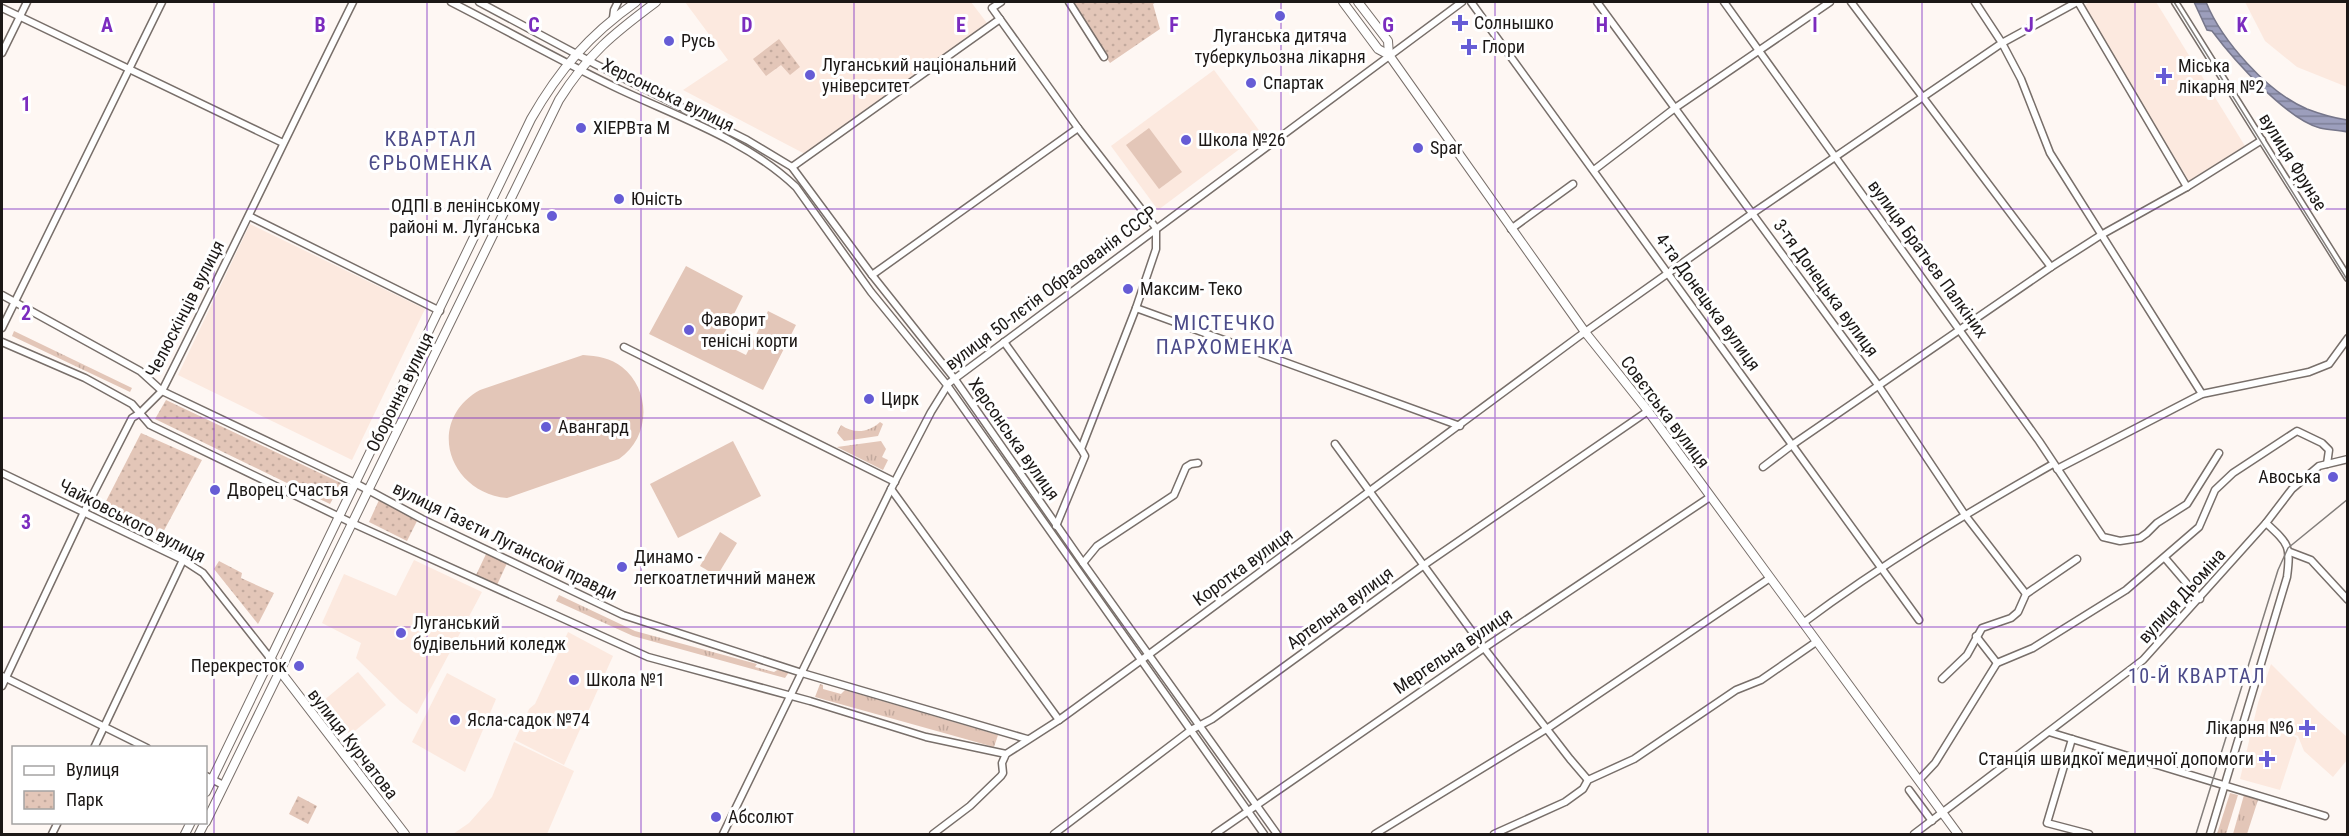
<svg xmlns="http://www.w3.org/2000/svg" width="2349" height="836" font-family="'Roboto Condensed',sans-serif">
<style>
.built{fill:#fce9df}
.grass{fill:url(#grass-tufts)}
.park{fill:url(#park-dots)}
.garden{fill:#e3c6b8}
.water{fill:url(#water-rules);stroke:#76768a;stroke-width:1.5}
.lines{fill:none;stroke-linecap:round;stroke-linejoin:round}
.minor-casing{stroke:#786f6a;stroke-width:9}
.major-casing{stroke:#786f6a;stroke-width:10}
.minor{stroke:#fff;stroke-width:6}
.major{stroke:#fff;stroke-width:8}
.tram{stroke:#837e7b;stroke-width:1.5}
.grid{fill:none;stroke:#7b2cbf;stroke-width:1.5;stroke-opacity:0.55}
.poi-dot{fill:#665cd5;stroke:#fff;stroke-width:2}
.labels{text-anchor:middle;stroke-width:6;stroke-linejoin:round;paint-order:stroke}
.poi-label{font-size:18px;fill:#1c1816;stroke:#fff;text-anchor:start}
.street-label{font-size:18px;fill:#1c1816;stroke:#fff}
.neighbourhood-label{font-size:20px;letter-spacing:1.5px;fill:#4c4b89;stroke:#fff}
.quarter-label{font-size:21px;letter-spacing:1.5px;fill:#4c4b89;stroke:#fff}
.grid-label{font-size:20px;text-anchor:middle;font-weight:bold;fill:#7b2cbf;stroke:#fff;stroke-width:6;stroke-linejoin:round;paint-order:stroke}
</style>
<defs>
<pattern id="grass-tufts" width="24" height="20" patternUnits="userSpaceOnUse" patternTransform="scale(1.5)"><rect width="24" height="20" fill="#e3c6b8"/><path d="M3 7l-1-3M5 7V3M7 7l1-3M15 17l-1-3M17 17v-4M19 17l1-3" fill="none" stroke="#c2a99d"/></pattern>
<pattern id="park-dots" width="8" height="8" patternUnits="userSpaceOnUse" patternTransform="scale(1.5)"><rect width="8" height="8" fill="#e3c6b8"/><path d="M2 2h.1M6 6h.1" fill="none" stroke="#c2a99d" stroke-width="1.8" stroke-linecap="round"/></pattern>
<pattern id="water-rules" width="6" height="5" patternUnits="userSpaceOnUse" patternTransform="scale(1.5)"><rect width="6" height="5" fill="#9c9ebc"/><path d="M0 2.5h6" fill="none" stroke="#7e8098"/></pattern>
</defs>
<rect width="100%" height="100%" fill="#fef7f3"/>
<g class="built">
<path d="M685 2H971L987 23 805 154 683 90 728 60Z"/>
<path d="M2090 2H2156L2245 146 2189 181 2083 6Z"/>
<path d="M2245 2H2347V87L2297 67 2265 41Z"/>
<path d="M1214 70 1261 133 1158 210 1111 146Z"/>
<path d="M250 224 425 309 352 460 178 375Z"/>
<path d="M414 560 482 592 417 714 400 701 356 658 361 643 322 623 344 574 396 596Z"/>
<path d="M568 632 613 656 564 765 515 740 529 709 535 704Z"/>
<path d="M2271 664 2319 712 2347 737V760L2333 777 2304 751 2298 736 2282 730 2297 738 2280 790 2240 779 2258 703Z"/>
<path d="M358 672 386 705 350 735 323 701Z"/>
<path d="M447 673 496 699 465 772 412 742Z"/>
<path d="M514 742 574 771 547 834H453L469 823 492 797Z"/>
</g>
<g class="grass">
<path d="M14 331 132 388 130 392 12 336Z"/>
<path d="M880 422 883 424 878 436 844 441 837 433 841 425C854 434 868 433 880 422Z"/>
<path d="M881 441 886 449 882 457 888 460 883 470 837 447Z"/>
<path d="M559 595 635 631 757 664 755 667 774 672 779 669 789 672 785 678 633 636 556 601Z"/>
<path d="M820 684 823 685V689L841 694 845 690 998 735 994 747 815 697Z"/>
<path d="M2230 793 2238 795 2226 834H2217Z"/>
<path d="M2244 795 2258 800 2247 834H2233Z"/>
</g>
<g class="park">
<path d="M1069 2H1156L1153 4 1160 29 1110 63Z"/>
<path d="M779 39 800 67 790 75 781 65 766 76 753 59Z"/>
<path d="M166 400 341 483 330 504 155 419Z"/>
<path d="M141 433 202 460 161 536 103 507Z"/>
<path d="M379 500 418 519 407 541 369 522Z"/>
<path d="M487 552 508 561 497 585 476 575Z"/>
<path d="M219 561 242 573 241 578 274 593 258 624 214 569Z"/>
<path d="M298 796 317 806 308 824 289 814Z"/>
</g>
<g class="garden">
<path d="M1149 128 1182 172 1159 189 1126 145Z"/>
<path d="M686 266 743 296 720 342 746 355 768 311 796 325 763 390 649 334Z"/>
<path d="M583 355C597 356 611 358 622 367 652 391 650 438 619 459L507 498C448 492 425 421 480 390Z"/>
<path d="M733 441 761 496 678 538 650 484Z"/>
<path d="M720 532 737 543 717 576 700 566Z"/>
</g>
<path class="water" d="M2194 2H2206C2222 41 2267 92 2307 109 2320 114 2334 118 2347 120V132C2338 130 2328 130 2320 128 2286 119 2233 59 2212 31L2207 30Z"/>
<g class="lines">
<g class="minor-casing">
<g id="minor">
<path d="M451 2C508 31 564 63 621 90 681 118 748 141 796 187L871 292 947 385 1264 834"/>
<path d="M479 2 595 64 747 140 792 167 872 275 954 378 1083 563 1277 834"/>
<path d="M1001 2 992 8 1078 128 1156 228V249L1136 308 1081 449 1085 456 1056 526"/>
<path d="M1069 2 1104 57"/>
<path d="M1471 2 1919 620"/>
<path d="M1597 2 1878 385 1965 515 2026 594"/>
<path d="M1724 2 2039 441 2103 537 2120 541 2140 538 2147 533 2157 523 2187 504 2219 453"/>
<path d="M1851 2 2051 267"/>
<path d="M1975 2 2002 43 2021 79 2050 153 2202 394"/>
<path d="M2078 2 2187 187"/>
<path d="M2175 2 2348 278"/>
<path d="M2 8 283 143"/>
<path d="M613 18 614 10 618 2"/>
<path d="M2 53 27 2"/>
<path d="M792 167 1000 19"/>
<path d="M1594 170 1675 108 1830 2"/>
<path d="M249 216 440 311"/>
<path d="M1511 229 1573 184"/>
<path d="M872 275 1078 128"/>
<path d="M2 295 140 371 162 391 355 483 422 519 623 615 802 673 1027 739"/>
<path d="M1136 308 1460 426"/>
<path d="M2 328 162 2"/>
<path d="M2 342 85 378 132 404 150 425 352 523 648 657 810 701 926 737 1006 754"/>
<path d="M1004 342 1081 449"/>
<path d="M624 347 895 482"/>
<path d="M1335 444 1484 648 1570 759 1588 780"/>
<path d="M1763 467 1792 445 2051 267 2101 235 2187 187 2262 140"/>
<path d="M2057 469 2202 394 2309 372 2329 364 2348 338"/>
<path d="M2 473 183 560 203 573 270 658"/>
<path d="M891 489 1059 720"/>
<path d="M2290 552 2311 560 2348 600"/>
<path d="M2165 558 2200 599"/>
<path d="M1083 563 1097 546 1174 495 1186 467 1191 464 1198 463"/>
<path d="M1803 623C1882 564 1967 513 2053 464"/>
<path d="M1976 636 1997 663"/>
<path d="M1997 663 2033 648 2126 590 2199 527 2215 490 2233 473 2297 431 2322 443 2329 450 2327 464"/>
<path d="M2 676 147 748"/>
<path d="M1942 679 1967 655 1982 628 2011 618 2018 612 2026 594 2077 559"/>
<path d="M2 686 84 512 132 418 140 413 162 391C227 262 289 131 353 2"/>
<path d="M2049 732 2325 816"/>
<path d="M2072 739 2047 823 2089 834"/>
<path d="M94 748 183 560"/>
<path d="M206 776 223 785"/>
<path d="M1919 780 1935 763 1997 663"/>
<path d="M1909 790 1932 821"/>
<path d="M52 834 58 822"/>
<path d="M723 834 891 489 931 412 949 383 1462 2"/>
<path d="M933 834 970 806 1001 776 1003 773 1002 763 1006 754 1059 720 1140 661 1578 337 1753 213 2002 43 2077 2"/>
<path d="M1054 834 1191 730 1212 719 1424 565 1648 411"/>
<path d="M1215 834 1484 648 1710 497"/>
<path d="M1375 834 1548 728 1770 578"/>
<path d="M1494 834 1565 802 1583 789 1588 780 1634 759 1736 690 1761 680 1816 642"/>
<path d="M1914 834 2143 660 2266 523 2292 489 2319 466 2348 459"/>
<path d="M2210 834 2287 577C2291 546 2289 544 2266 523"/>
</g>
</g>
<g class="major-casing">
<g id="major">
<path d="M1343 2 1378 49 1389 55"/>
<path d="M1358 2 1388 41 1389 55 1585 332 1648 411 1958 834"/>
<path d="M270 658 405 834"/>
<path d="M206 792 531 119C559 70 589 35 636 2"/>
<path d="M206 822 559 100C588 54 613 34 656 2"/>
<path d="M185 834 191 822"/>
<path d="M199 834 205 822"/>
</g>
</g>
<use href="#minor" class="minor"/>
<use href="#major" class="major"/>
<g class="tram">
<path d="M2174 2 2348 281"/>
<path d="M2196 834 2278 570 2288 548 2348 499"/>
</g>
</g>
<path class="grid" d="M214 2V834M427 2V834M641 2V834M854 2V834M1068 2V834M1281 2V834M1495 2V834M1708 2V834M1922 2V834M2135 2V834M2 209H2348M2 418H2348M2 627H2348"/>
<g class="poi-dot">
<circle cx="1280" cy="16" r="6"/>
<path d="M1457 14h6v6h6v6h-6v6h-6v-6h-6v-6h6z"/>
<circle cx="669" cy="41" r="6"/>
<path d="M1466 38h6v6h6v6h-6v6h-6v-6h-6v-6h6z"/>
<circle cx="810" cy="75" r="6"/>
<path d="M2161 67h6v6h6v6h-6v6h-6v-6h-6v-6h6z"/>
<circle cx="1251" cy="83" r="6"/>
<circle cx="581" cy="128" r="6"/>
<circle cx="1186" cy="140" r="6"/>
<circle cx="1418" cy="148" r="6"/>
<circle cx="619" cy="199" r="6"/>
<circle cx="552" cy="216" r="6"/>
<circle cx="1128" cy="289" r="6"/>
<circle cx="689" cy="330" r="6"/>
<circle cx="869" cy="399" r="6"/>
<circle cx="546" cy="427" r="6"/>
<circle cx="2333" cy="477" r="6"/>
<circle cx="215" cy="490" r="6"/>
<circle cx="622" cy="567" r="6"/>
<circle cx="401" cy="633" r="6"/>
<circle cx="299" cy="666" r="6"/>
<circle cx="574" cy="680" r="6"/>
<circle cx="455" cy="720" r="6"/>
<path d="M2304 719h6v6h6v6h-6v6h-6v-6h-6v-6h6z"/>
<path d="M2264 750h6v6h6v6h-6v6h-6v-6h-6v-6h6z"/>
<circle cx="716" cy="817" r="6"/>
</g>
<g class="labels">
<g class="poi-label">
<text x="1474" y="29">Солнышко</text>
<text x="1280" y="42" text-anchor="middle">Луганська дитяча<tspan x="1280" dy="21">туберкульозна лікарня</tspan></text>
<text x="681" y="47">Русь</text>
<text x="1482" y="53">Глори</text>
<text x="822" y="71">Луганський національний<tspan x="822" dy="21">університет</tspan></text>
<text x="2178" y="72">Міська<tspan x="2178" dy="21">лікарня №2</tspan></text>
<text x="1263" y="89">Спартак</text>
<text x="593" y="134">ХІЕРВта М</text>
<text x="1198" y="146">Школа №26</text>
<text x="1430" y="154">Spar</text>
<text x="631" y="205">Юність</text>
<text x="540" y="212" text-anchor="end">ОДПІ в ленінському<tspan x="540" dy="21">районі м. Луганська</tspan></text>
<text x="1140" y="295">Максим- Теко</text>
<text x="701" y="326">Фаворит<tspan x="701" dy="21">тенісні корти</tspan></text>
<text x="881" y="405">Цирк</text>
<text x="558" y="433">Авангард</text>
<text x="2321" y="483" text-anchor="end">Авоська</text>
<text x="227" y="496">Дворец Счастья</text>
<text x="634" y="563">Динамо -<tspan x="634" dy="21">легкоатлетичний манеж</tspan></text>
<text x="413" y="629">Луганський<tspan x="413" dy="21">будівельний коледж</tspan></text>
<text x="287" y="672" text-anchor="end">Перекресток</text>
<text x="586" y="686">Школа №1</text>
<text x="467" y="726">Ясла-садок №74</text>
<text x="2294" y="734" text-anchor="end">Лікарня №6</text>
<text x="2254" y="765" text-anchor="end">Станція швидкої медичної допомоги</text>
<text x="728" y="823">Абсолют</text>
</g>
<g class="street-label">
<text transform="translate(668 95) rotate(26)" y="6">Херсонська вулиця</text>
<text transform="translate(2293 162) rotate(58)" y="6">вулиця Фрунзе</text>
<text transform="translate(1928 259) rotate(54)" y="6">вулиця Братьєв Палкіних</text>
<text transform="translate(1051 288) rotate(-37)" y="6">вулиця 50-лєтія Образованія СССР</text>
<text transform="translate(1826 288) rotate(54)" y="6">3-тя Донецька вулиця</text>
<text transform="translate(1708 302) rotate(54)" y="6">4-та Донецька вулиця</text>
<text transform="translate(185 309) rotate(-63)" y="6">Челюскінців вулиця</text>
<text transform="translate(400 392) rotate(-64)" y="6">Оборонна вулиця</text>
<text transform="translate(1665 412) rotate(53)" y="6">Совєтська вулиця</text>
<text transform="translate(1014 439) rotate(55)" y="6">Херсонська вулиця</text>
<text transform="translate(132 521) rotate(27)" y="6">Чайковського вулиця</text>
<text transform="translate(505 541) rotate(26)" y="6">вулиця Газєти Луганской правди</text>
<text transform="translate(1243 567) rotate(-36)" y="6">Коротка вулиця</text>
<text transform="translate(2182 596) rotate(-48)" y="6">вулиця Дьоміна</text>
<text transform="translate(1340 608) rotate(-36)" y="6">Артельна вулиця</text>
<text transform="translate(1453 651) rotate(-34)" y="6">Мергельна вулиця</text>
<text transform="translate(353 744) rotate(52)" y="6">вулиця Курчатова</text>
</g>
<g class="neighbourhood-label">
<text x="2197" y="683">10-Й КВАРТАЛ</text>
</g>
<g class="quarter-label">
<text x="431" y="146">КВАРТАЛ<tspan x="431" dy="24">ЄРЬОМЕНКА</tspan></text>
<text x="1225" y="330">МІСТЕЧКО<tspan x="1225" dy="24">ПАРХОМЕНКА</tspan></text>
</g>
</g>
<g class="grid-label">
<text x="107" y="32">A</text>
<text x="320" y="32">B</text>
<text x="534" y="32">C</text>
<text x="747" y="32">D</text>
<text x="961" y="32">E</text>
<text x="1174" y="32">F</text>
<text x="1388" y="32">G</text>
<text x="1602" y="32">H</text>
<text x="1815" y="32">I</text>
<text x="2029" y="32">J</text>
<text x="2242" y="32">K</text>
<text x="26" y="111">1</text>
<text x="26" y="320">2</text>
<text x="26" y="529">3</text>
</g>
<rect width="2349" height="836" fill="none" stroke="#1c1816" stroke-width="6"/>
<rect x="12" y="746" width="195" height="78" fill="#ffffff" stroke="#a4a3a2" stroke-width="1.5"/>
<rect x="24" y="766" width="30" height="9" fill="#ffffff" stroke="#a4a3a2" stroke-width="1.5"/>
<text x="66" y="776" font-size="18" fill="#1c1816">Вулиця</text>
<rect x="24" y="791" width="30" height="18" fill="url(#park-dots)" stroke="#a4a3a2" stroke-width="1.5"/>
<text x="66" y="806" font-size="18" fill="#1c1816">Парк</text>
</svg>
